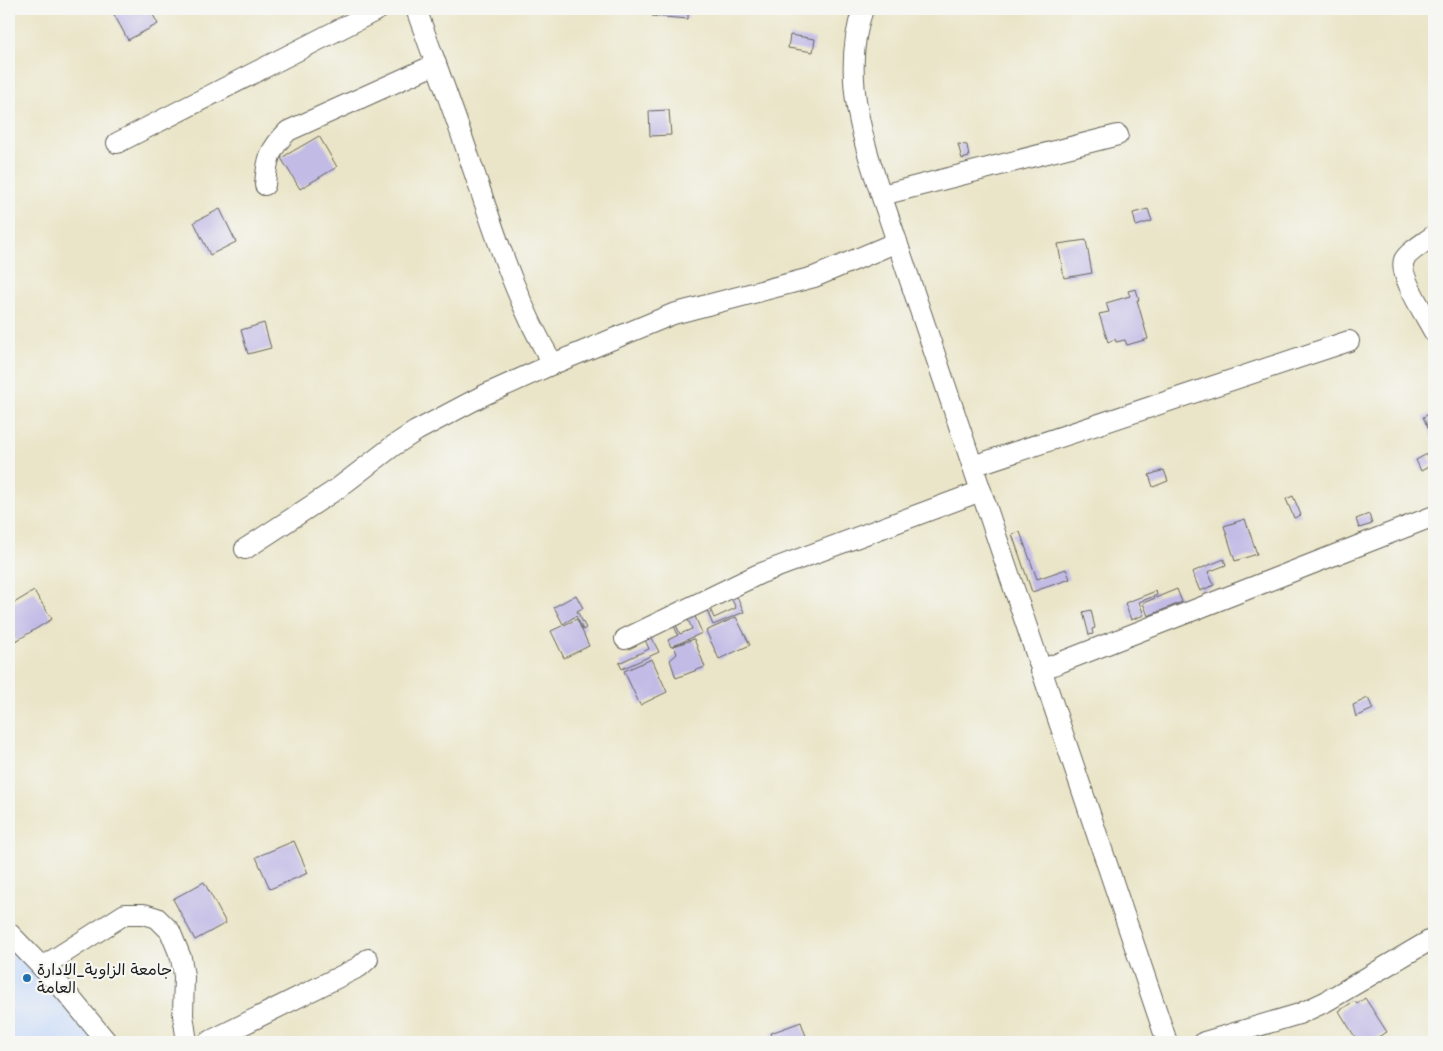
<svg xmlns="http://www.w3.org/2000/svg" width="1443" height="1051" font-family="'Playpen Sans','Playpen Sans Arabic',sans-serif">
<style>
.built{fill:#cbdcf9}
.building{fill:#c2bbe6}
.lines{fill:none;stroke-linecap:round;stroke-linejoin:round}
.minor-casing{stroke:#646258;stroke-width:22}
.minor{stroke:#fff;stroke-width:20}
.poi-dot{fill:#1f6fb2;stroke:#f6f6f2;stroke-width:2}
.labels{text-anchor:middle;stroke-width:4.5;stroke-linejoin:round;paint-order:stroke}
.poi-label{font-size:16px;fill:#1c1c1c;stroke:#f6f6f2;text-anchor:start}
</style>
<rect width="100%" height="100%" fill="#f6f6f2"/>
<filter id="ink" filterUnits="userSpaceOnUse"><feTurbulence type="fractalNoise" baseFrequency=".02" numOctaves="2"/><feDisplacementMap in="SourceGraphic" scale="10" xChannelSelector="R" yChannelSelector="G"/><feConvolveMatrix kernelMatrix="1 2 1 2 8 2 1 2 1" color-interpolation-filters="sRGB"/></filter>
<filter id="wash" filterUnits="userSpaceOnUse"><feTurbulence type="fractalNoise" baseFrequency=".0096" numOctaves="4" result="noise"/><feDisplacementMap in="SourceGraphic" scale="20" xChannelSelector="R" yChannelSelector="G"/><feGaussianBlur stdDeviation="1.12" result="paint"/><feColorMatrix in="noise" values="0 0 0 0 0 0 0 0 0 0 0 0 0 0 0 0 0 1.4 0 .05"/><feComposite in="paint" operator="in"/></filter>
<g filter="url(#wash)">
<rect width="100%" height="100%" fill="#eae5c8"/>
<path class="built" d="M9 939 103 1042H9Z"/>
<g id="blocks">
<g class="building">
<path d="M111 9H150L158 24 128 40Z"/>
<path d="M653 9H688V19L652 16Z"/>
<path d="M790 35 815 39 813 52 788 48Z"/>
<path d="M669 110 671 135 650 136 649 111Z"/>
<path d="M319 136 337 167 300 189 281 158Z"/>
<path d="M958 144 967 145 969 157 962 159Z"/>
<path d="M220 209 236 242 210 255 194 222Z"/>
<path d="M1148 209 1152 221 1136 226 1133 213Z"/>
<path d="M1086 240 1092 273 1064 278 1058 244Z"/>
<path d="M1136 289 1139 300H1137L1148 339 1127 345 1125 340 1116 342 1115 339 1108 342 1099 314 1109 312 1106 303 1130 296 1128 291Z"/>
<path d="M264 323 271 348 248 354 241 330Z"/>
<path d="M1434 412V441L1423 417Z"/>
<path d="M1427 454 1433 464 1421 471 1416 460Z"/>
<path d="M1164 470 1168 481 1153 487 1149 475Z"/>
<path d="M1293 496 1301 515 1294 518 1286 499Z"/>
<path d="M1369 514 1372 524 1359 528 1356 519Z"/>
<path d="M1245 519 1257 554 1235 561 1224 526Z"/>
<path d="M1020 532 1037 579 1066 569 1070 579 1032 592 1012 534Z"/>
<path d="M1224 559 1226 565 1208 572 1214 585 1200 591 1192 572Z"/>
<path d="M1177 589 1182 602 1148 616 1143 603Z"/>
<path d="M34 591 52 619 16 641 9 630V606Z"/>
<path d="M1156 591 1157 595 1139 602 1144 615 1131 620 1125 603Z"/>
<path d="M736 594 744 612 713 625 706 608 709 606 714 618 736 608 730 596Z"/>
<path d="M576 595 583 608 577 611 586 628 583 630 576 616 563 624 554 607Z"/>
<path d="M1091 610 1095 628 1092 629 1093 634 1089 635 1083 612Z"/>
<path d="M694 614 702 633 671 647 668 640 678 635 673 624 675 623 680 634 692 629 687 617Z"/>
<path d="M736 617 750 645 719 659 706 631Z"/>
<path d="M577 619 589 646 564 658 551 631Z"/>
<path d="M650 634 659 652 622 669 619 663 649 649 644 637Z"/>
<path d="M694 639 705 667 676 678 670 660 677 654 674 646Z"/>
<path d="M652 659 667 692 640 705 624 671Z"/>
<path d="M1368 698 1373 709 1356 717 1353 705Z"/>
<path d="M294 841 308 873 270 889 256 857Z"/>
<path d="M204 882 226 923 195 940 173 899Z"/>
<path d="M1365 998 1387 1032 1369 1042H1358L1339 1011 1354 1001 1357 1004Z"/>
<path d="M801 1022 808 1042H774L771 1033Z"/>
</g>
</g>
</g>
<g filter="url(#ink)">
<use href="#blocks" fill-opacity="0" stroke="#646258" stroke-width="1"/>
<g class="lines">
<g class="minor-casing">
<g id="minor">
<path d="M416 9C434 59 453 109 470 160 494 230 515 300 553 364L673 314 814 277 897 242"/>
<path d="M863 9C836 87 873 167 897 242L1167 1042"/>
<path d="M117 143 379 9"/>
<path d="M265 185C267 159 269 150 288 131L436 64"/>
<path d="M882 195 1118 135"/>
<path d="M1434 235C1427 241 1408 252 1404 260 1398 275 1427 318 1434 332"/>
<path d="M973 466 1349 341"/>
<path d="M245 549 337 489 393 446 416 431 484 395 553 364"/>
<path d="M625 639 759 574 981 491"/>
<path d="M1041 670 1434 516"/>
<path d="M9 933 64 990 107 1042"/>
<path d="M42 967 125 914H144L157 918 170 931 181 958 184 976 183 1015 187 1042"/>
<path d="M208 1042 359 967 368 959"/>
<path d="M1204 1042 1299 1014 1325 1002 1434 938"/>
</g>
</g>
<use href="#minor" class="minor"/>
</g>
</g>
<circle class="poi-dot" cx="27" cy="978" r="5"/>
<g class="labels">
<g class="poi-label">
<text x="37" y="975">جامعة الزاوية_الادارة<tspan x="37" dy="18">العامة</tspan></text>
</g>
</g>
<rect width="1443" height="1051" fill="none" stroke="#f6f6f2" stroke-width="30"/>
</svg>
